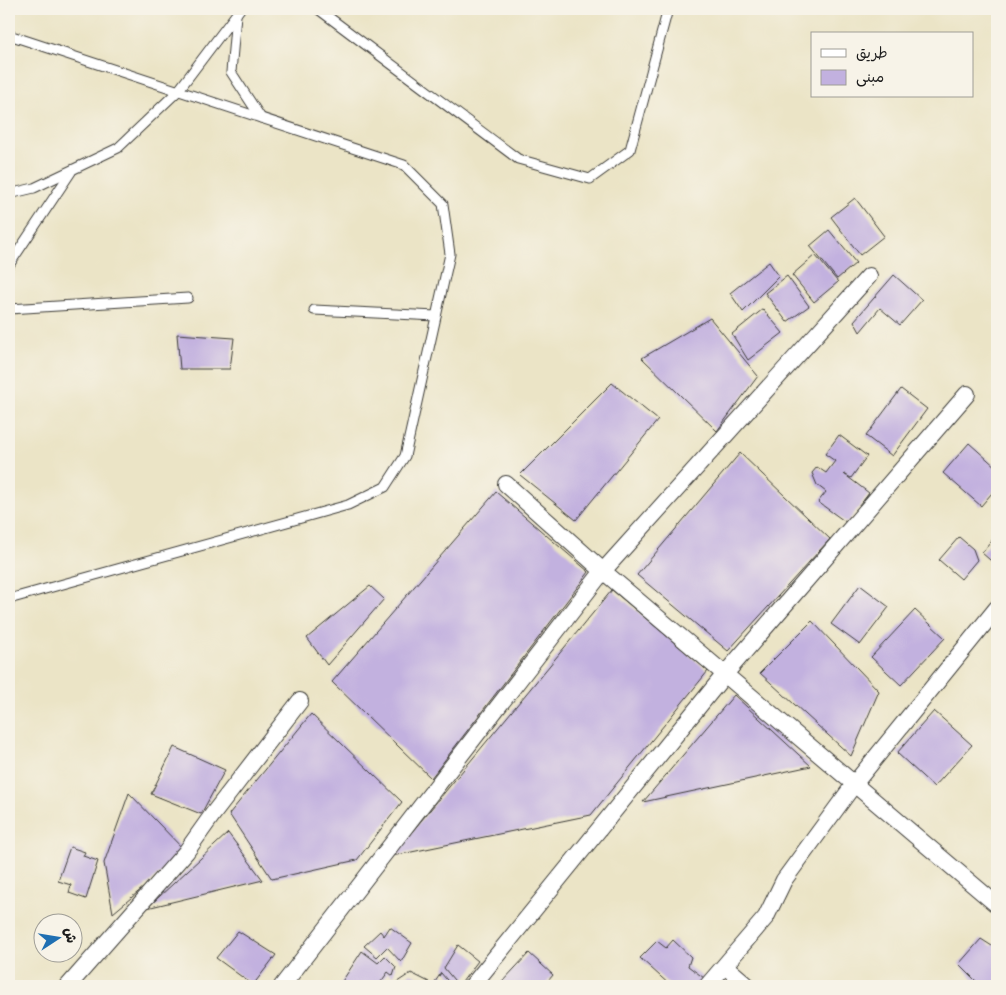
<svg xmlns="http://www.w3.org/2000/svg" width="1006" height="995" font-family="Delius,'Playpen Sans Arabic',sans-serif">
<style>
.building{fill:#c2b1df}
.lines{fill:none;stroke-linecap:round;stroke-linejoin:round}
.service-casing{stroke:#3b3a36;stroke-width:11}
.minor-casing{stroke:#3b3a36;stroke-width:18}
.service{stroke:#fff;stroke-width:9}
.minor{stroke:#fff;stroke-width:16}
</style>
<rect width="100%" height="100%" fill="#f7f3e8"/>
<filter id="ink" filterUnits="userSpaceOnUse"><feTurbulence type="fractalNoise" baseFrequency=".02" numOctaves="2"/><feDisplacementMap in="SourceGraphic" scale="10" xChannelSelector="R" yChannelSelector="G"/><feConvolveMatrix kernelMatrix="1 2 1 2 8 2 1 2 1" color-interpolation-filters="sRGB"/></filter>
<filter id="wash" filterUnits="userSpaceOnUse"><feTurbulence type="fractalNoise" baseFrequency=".0096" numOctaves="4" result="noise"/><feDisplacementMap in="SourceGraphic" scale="20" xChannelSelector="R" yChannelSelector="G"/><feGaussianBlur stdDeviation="1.12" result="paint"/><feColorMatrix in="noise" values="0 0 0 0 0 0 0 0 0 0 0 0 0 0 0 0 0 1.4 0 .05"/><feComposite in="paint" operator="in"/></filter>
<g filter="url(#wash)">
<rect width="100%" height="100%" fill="#ebe4c6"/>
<g id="blocks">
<g class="building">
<path d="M855 198 884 236 860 255 831 217Z"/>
<path d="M829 230 856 263 837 279 810 246Z"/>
<path d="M815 255 838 282 814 302 792 275Z"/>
<path d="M769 262 779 276 743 312 730 293Z"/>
<path d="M894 275 922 300 900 325 880 308 860 332 854 321Z"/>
<path d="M787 276 809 306 787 322 765 293Z"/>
<path d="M763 309 783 333 748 360 732 334Z"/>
<path d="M710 318 758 376 717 431 642 358Z"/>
<path d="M177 334 234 338 230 369H180Z"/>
<path d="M612 383 658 420 576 520 520 475Z"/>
<path d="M901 389 927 409 892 456 866 436Z"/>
<path d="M839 435 867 456 851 478 844 474 869 493 847 523 818 502 826 492 817 485 812 473 817 467 826 473 835 461 825 454Z"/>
<path d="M969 443 997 468V487L981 506 943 473Z"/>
<path d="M740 453 830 539 728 651 637 575Z"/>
<path d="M496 492 589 572 431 778 332 682Z"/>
<path d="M997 534V566L982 553Z"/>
<path d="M959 537 973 549 977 560 961 579 939 560Z"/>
<path d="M860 585 889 607 860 645 831 624Z"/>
<path d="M370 586 384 599 327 665 307 638Z"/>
<path d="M612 590 708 671 591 815 392 856Z"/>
<path d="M915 610 945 638 901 685 871 657Z"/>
<path d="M812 621 879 691 851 756 760 673Z"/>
<path d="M734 695 811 766 643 802Z"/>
<path d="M934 711 972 745 934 787 897 753Z"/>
<path d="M311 714 402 802 357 860 272 879 229 814Z"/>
<path d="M174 747 225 770 201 814 151 794Z"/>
<path d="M129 793 186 852 113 913 104 863Z"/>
<path d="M228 833 263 880 147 908Z"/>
<path d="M70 847 85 852 83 856 98 861 86 899 69 893 71 885 58 881Z"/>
<path d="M390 927 412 943 401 962 387 947 377 957 364 946 380 931 384 936Z"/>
<path d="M238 931 276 955 253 985 216 958Z"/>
<path d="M981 939 992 946 997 942V986H981L959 964Z"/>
<path d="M673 940 691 957 688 966 704 978 700 986H671L640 958 657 941 666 948Z"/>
<path d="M458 945 478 961 459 986 444 968Z"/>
<path d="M362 951 378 963 385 956 396 967 393 976 388 972 378 986H339Z"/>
<path d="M529 953 553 975 544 986H505L501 983Z"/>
<path d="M411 973 429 982 426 986H391Z"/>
<path d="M441 973 452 986H440L435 982Z"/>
</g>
</g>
</g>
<g filter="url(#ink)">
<use href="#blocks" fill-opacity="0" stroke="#3b3a36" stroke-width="1"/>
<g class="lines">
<g class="service-casing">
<g id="service">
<path d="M318 9 518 159 590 179 630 150 668 9"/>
<path d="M236 15 231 72 261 118"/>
<path d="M9 35 404 165 443 204 450 254 405 456 385 487 348 505 9 599"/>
<path d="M9 194 34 188 118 148 178 91 240 9"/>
<path d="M9 265 71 172"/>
<path d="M9 309 188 298"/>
<path d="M314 310 436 316"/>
</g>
</g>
<g class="minor-casing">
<g id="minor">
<path d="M506 484 603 571 997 905"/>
<path d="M725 966 748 986"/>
<path d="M68 986 186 852 213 814 300 701"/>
<path d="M282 986 603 571 869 276"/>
<path d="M472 986 725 674 967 394"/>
<path d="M707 986 766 917 784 880 855 783 997 608"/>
</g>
</g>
<use href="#service" class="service"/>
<use href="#minor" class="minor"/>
</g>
</g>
<rect width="1006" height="995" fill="none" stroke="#f7f3e8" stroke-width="30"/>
<rect x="811" y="32" width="162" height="65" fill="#f7f3e8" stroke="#9f9d96"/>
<rect x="821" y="49" width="25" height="8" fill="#ffffff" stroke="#9f9d96"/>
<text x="856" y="58" font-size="15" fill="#1c1c1c">طريق</text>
<rect x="821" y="70" width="25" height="15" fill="#c2b1df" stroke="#9f9d96"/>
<text x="856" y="82" font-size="15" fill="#1c1c1c">مبنى</text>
<g transform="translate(58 938) rotate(78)"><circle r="24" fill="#f7f3e8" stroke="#9f9d96"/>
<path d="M0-4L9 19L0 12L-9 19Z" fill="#1f6fb2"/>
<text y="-8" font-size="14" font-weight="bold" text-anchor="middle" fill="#1c1c1c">ش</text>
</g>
</svg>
